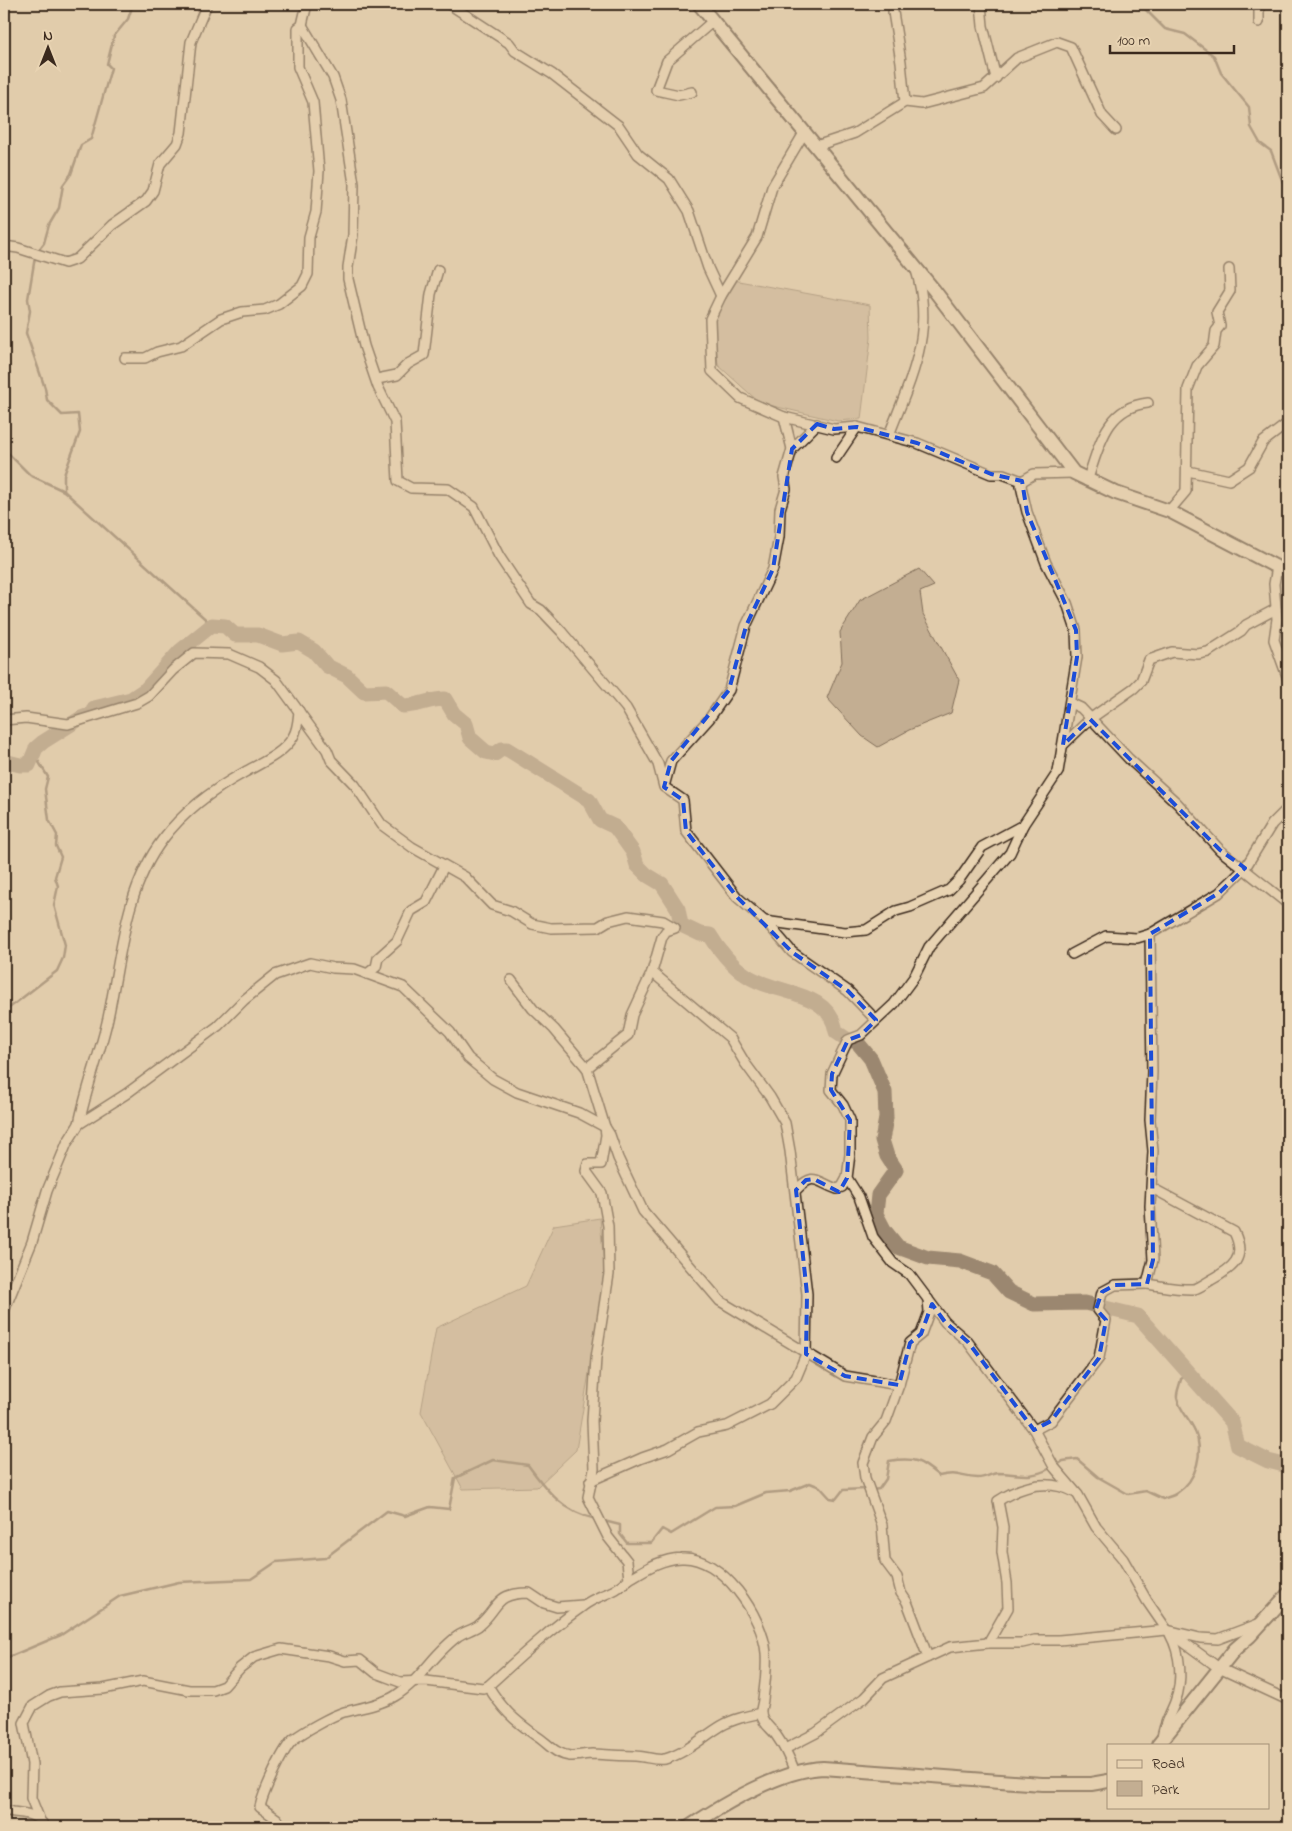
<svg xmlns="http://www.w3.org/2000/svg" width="1292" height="1831" font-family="'Indie Flower',sans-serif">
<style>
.green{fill:#c3ae92;stroke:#7f6c58}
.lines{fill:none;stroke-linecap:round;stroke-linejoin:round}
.stream{stroke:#75624f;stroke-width:2.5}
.river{stroke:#9b8770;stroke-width:15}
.street-casing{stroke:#3b2a1e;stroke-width:12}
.secondary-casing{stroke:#3b2a1e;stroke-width:16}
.street{stroke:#e8d3b2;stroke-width:9}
.secondary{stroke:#e8d3b2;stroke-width:12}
.marked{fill:none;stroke:#1d4ed8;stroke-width:4;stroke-dasharray:10 6;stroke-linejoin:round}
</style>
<rect width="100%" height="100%" fill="#e1ccac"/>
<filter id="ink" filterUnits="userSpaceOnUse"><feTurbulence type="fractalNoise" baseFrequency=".02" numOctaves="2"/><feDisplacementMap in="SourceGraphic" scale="10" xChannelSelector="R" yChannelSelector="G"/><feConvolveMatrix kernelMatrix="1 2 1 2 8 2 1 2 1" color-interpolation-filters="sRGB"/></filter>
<g filter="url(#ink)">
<g class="green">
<path d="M733 280 870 305 871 338 861 419 838 421 760 403 718 365 714 322Z"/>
<path d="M919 569 934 586 920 592 923 614 959 680 951 713 909 730 878 747 862 736 827 698 842 662 840 632 860 600Z"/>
<path d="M600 1218 605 1278 576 1450 537 1487 463 1489 421 1412 436 1328 526 1286 554 1225Z"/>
</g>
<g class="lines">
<g class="stream">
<path d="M1140 4 1165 29 1185 34 1214 56 1221 73 1249 107 1251 127 1260 143 1271 151 1285 188 1288 207"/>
<path d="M37 252 44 243 49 225 59 208 63 185 71 174 81 145 91 139 111 68 107 64 114 36 128 19 133 4"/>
<path d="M35 257 28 299 30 311 26 333 45 388 47 400 62 415 78 414 80 432 64 475V491"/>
<path d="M4 449 30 475 64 491 212 625"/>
<path d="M4 1012 57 971 63 958 65 945 54 905 58 886 55 877 61 857 56 846 57 835 49 820 45 789 48 777 34 754"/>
<path d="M1056 1466 1063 1461 1077 1459 1098 1477 1128 1494 1146 1491 1163 1499C1167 1497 1174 1496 1177 1493 1197 1480 1204 1452 1195 1431 1190 1419 1180 1411 1177 1398 1176 1392 1180 1385 1181 1379L1190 1373"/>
<path d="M872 1490 879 1489 886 1479 889 1461C914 1457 920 1460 939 1476 959 1471 961 1478 978 1478 984 1478 991 1474 997 1473 1021 1473 1027 1480 1051 1468"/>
<path d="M604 1521 620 1525V1534L627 1543H651L662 1529 671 1534 715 1507 735 1506 766 1493 790 1491 810 1483 820 1487 830 1498 836 1499 843 1490 865 1489"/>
<path d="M4 1659 61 1635 120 1596 179 1582 251 1579 276 1562 325 1558 387 1511 405 1516 430 1507 449 1509 455 1478 493 1460 528 1465C547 1491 563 1512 596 1519"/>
</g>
<path class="river" d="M4 761 20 765H29L36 748 43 742 81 718 92 714 94 708 131 699 146 689 180 651 212 625 225 626 235 635H258L282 644 299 642 314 651 327 666 347 676 364 692 386 691 403 706C418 706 430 699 445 699L454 714 466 724 470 738 486 752 495 754 502 749H507L589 800 600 820 615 827 633 852 637 865 647 875 662 884 678 909 681 925 700 934 710 935C718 949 732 966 746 975 774 995 830 989 836 1032L848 1040 857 1042 871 1059 885 1092 886 1118 882 1140 887 1156 896 1170 878 1195 876 1214 885 1231 898 1247 928 1258 960 1261 992 1273 1009 1292 1034 1304 1085 1303 1138 1316 1232 1422 1238 1446 1268 1461 1288 1466"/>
<g class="street-casing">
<g id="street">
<path d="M449 4 509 43 515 51 552 74 619 126 638 154 669 179 689 211 708 268 721 296"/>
<path d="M981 4 983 26 996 78"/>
<path d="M893 12 901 62 905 102"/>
<path d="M1259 22V4"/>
<path d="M302 25 333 77 341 100 354 184 353 235 348 267V279L364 346 378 387 395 422 398 481 411 488 448 489 474 507 499 556 531 604 541 610 561 631 626 708 658 764 664 787 683 800 686 831 737 897 769 925 792 952 848 991 876 1020"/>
<path d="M692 92 679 95 656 90 667 61 713 21"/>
<path d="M804 133 772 187 757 237 721 296 710 319 712 371 740 398 784 417 834 429 857 427 917 443 991 474H1003L1022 481"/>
<path d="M816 146 855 133 905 102 922 104 984 88 1017 58 1057 42 1071 47 1102 115 1116 130"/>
<path d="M4 246 18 248 65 263 77 259 112 225 146 201 153 191 160 164 177 144 181 133 191 42 207 4"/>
<path d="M125 358H145L157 352 181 346 221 319 242 312 265 310 279 304 302 286 308 274 309 237 316 212 319 171 313 102 298 67V28L302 25 307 4"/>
<path d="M377 379 397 375 408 364 424 355 431 294 438 270"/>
<path d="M784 417 792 449"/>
<path d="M889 435C911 378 935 333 916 270"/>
<path d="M836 458 857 427"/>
<path d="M1188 471 1229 480 1249 467 1263 442 1288 423"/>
<path d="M1087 481C1099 448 1105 407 1148 403"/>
<path d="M1169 511 1186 491 1188 389 1197 366 1214 346 1216 331 1220 326 1217 312 1230 291 1229 269"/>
<path d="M1277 567 1274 584 1277 619 1274 640 1288 679"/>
<path d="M1070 703 1081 708 1129 759 1177 803 1220 850 1288 904"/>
<path d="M4 720 26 718 68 724 137 703 149 696 173 670 194 653 229 654 259 667 276 680 327 750 331 760 355 785 382 825 412 847 465 877 492 905 511 911 532 924 551 928 598 927 608 921 628 916 663 921 675 928 666 931 662 937 652 972 632 1015 628 1035 587 1068"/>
<path d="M1063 745 1090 719 1134 688 1141 681 1149 660 1172 652 1198 654 1208 652 1241 631 1246 625 1276 609"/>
<path d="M665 783 671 761 709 719 729 690 746 626 773 569 779 537 780 509 786 489 784 477 792 449 817 424"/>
<path d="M1023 825 1010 853 929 947 914 977 894 1004 861 1035 848 1040 832 1074 831 1090 843 1105 850 1120V1154L847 1178 859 1197 873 1237 893 1263 909 1274 945 1322 968 1342 1034 1430 1054 1467 1078 1495 1096 1527 1123 1559 1147 1601 1167 1630 1219 1668 1288 1700"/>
<path d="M764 921 845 932 866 930 896 911 910 907 949 890 959 880 982 847 1023 825 1058 772 1077 657 1076 630 1067 603 1046 563 1027 512 1021 486 1022 481 1034 474 1074 473"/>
<path d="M1072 954 1106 936 1137 938 1150 934 1219 893 1245 868 1272 824 1288 808"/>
<path d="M367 974 376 967 378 958 397 941 411 911 426 902 444 866"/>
<path d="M79 1124C86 1088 100 1054 108 1018 121 958 124 890 163 839 184 811 214 789 245 772 261 763 283 754 293 737 298 729 298 720 299 711"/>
<path d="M796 1190C815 1171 816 1182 837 1189L842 1187 847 1178"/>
<path d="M1147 1284C1162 1286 1179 1290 1194 1289 1199 1288 1206 1283 1211 1280 1233 1268 1247 1258 1234 1232L1152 1188"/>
<path d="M4 1311 32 1242 47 1191 67 1143 79 1124 126 1094 218 1026 244 1000 275 975 310 963 333 968 354 969 403 987 450 1032 468 1058 493 1079 517 1092 579 1113 605 1127 610 1135 618 1158 643 1211 720 1301 845 1376 899 1385 910 1343 921 1334 929 1312 928 1299"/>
<path d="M899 1385 886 1421 873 1437 863 1463 865 1478 882 1525 885 1561 897 1577 901 1593 907 1602 928 1657"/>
<path d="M1034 1430 1051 1421 1099 1358 1106 1320 1098 1310 1102 1292 1115 1285 1147 1284 1153 1260 1150 1206 1153 1151 1150 1120 1152 1072 1150 934"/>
<path d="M590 1481 642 1458 668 1449 698 1432 727 1426 770 1404 796 1378 806 1354 807 1294 790 1151 785 1123 770 1097 745 1063 730 1038 652 972"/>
<path d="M629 1579C646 1569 661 1559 681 1558 722 1555 763 1617 766 1653 767 1667 765 1685 763 1699 763 1704 760 1709 761 1714 763 1724 771 1728 776 1735 784 1746 790 1759 795 1772"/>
<path d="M988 1643 1008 1608 1007 1583 1002 1552 1003 1527 998 1501C1021 1486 1047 1478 1074 1492"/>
<path d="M488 1686C503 1710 513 1719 535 1735 548 1743 554 1754 570 1756 578 1756 586 1754 593 1754 608 1755 621 1756 635 1756 645 1756 655 1761 665 1759 686 1753 703 1737 721 1726 733 1719 747 1716 761 1713"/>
<path d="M1162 1739C1163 1725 1170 1715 1175 1702 1183 1681 1181 1654 1170 1634"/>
<path d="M785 1749 816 1733 864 1698 883 1678 950 1647 988 1643H1022L1035 1640H1059L1167 1630 1200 1638 1218 1639 1258 1624"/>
<path d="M4 1810C21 1815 34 1810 45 1827"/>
<path d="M39 1818 31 1798 32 1764 24 1723 33 1706 49 1696 60 1692 103 1689 143 1681 189 1690H213L224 1686 240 1668 254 1657 281 1649 329 1656 345 1661 360 1660 376 1673 400 1682 426 1681 483 1688 488 1686C519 1658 549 1630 583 1606 600 1593 612 1596 629 1579L627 1561 608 1537 588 1497 594 1469 592 1421 596 1358 609 1274 608 1226 602 1193 586 1171 588 1164H601L606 1135 605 1127 587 1068 554 1029 533 1009 511 980"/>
<path d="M282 1827 277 1819 260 1807C263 1793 283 1748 294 1739 303 1732 333 1715 344 1712 360 1708 380 1705 395 1696 420 1681 434 1653 458 1636 464 1632 472 1630 478 1626 500 1608 493 1593 529 1593L544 1603 557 1607 583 1605"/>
</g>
</g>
<g class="secondary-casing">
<g id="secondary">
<path d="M699 4 934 290 1074 473 1116 493 1169 511 1288 573"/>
<path d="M1158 1745 1235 1649 1250 1636 1288 1594"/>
<path d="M689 1827C725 1803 780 1770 823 1768L1042 1784H1091L1108 1781"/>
</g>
</g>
<use href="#street" class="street"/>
<use href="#secondary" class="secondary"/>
</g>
</g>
<path d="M0 0H1292V1831H0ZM817 424 834 429 857 427 917 443 991 474 1022 481 1027 512 1076 630 1077 657 1063 745 1090 719 1220 850 1245 868 1219 893 1150 934 1153 1260 1147 1284 1115 1285 1102 1292 1096 1309 1106 1320 1099 1358 1051 1421 1034 1430 968 1342 945 1322 932 1304 921 1334 910 1343 899 1385 845 1376 806 1354 807 1294 796 1190 806 1180 814 1179 839 1192 847 1178 850 1120 831 1090 832 1074 848 1040 861 1035 876 1020 848 991 792 952 737 897 686 831 683 800 664 787 671 761 729 690 746 626 773 569 792 449Z" fill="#e1ccac" fill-opacity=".55" fill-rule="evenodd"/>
<path class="marked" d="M817 424 834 429 857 427 917 443 991 474 1022 481 1027 512 1076 630 1077 657 1063 745 1090 719 1220 850 1245 868 1219 893 1150 934 1153 1260 1147 1284 1115 1285 1102 1292 1096 1309 1106 1320 1099 1358 1051 1421 1034 1430 968 1342 945 1322 932 1304 921 1334 910 1343 899 1385 845 1376 806 1354 807 1294 796 1190 806 1180 814 1179 839 1192 847 1178 850 1120 831 1090 832 1074 848 1040 861 1035 876 1020 848 991 792 952 737 897 686 831 683 800 664 787 671 761 729 690 746 626 773 569 792 449Z"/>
<rect width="1292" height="1831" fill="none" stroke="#e8d3b2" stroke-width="20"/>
<rect x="10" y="10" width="1272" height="1811" fill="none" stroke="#3b2a1e" stroke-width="2" filter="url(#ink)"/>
<rect x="1107" y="1744" width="162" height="65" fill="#e8d3b2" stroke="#a38f77"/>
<rect x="1117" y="1760" width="25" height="8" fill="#e8d3b2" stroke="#a38f77"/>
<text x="1152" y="1768" font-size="15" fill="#3b2a1e">Road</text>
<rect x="1117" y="1781" width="25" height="15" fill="#c3ae92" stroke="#a38f77"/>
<text x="1152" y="1794" font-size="15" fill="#3b2a1e">Park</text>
<g transform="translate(48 48)" stroke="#e8d3b2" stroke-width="4" paint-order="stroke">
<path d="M0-4L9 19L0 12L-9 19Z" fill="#3b2a1e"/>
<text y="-8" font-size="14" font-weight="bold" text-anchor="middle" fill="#3b2a1e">N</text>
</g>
<path d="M1110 45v8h124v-8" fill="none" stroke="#3b2a1e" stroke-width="2.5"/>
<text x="1117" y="45" font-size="15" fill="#3b2a1e" stroke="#e8d3b2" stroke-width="4" paint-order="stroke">100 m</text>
</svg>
